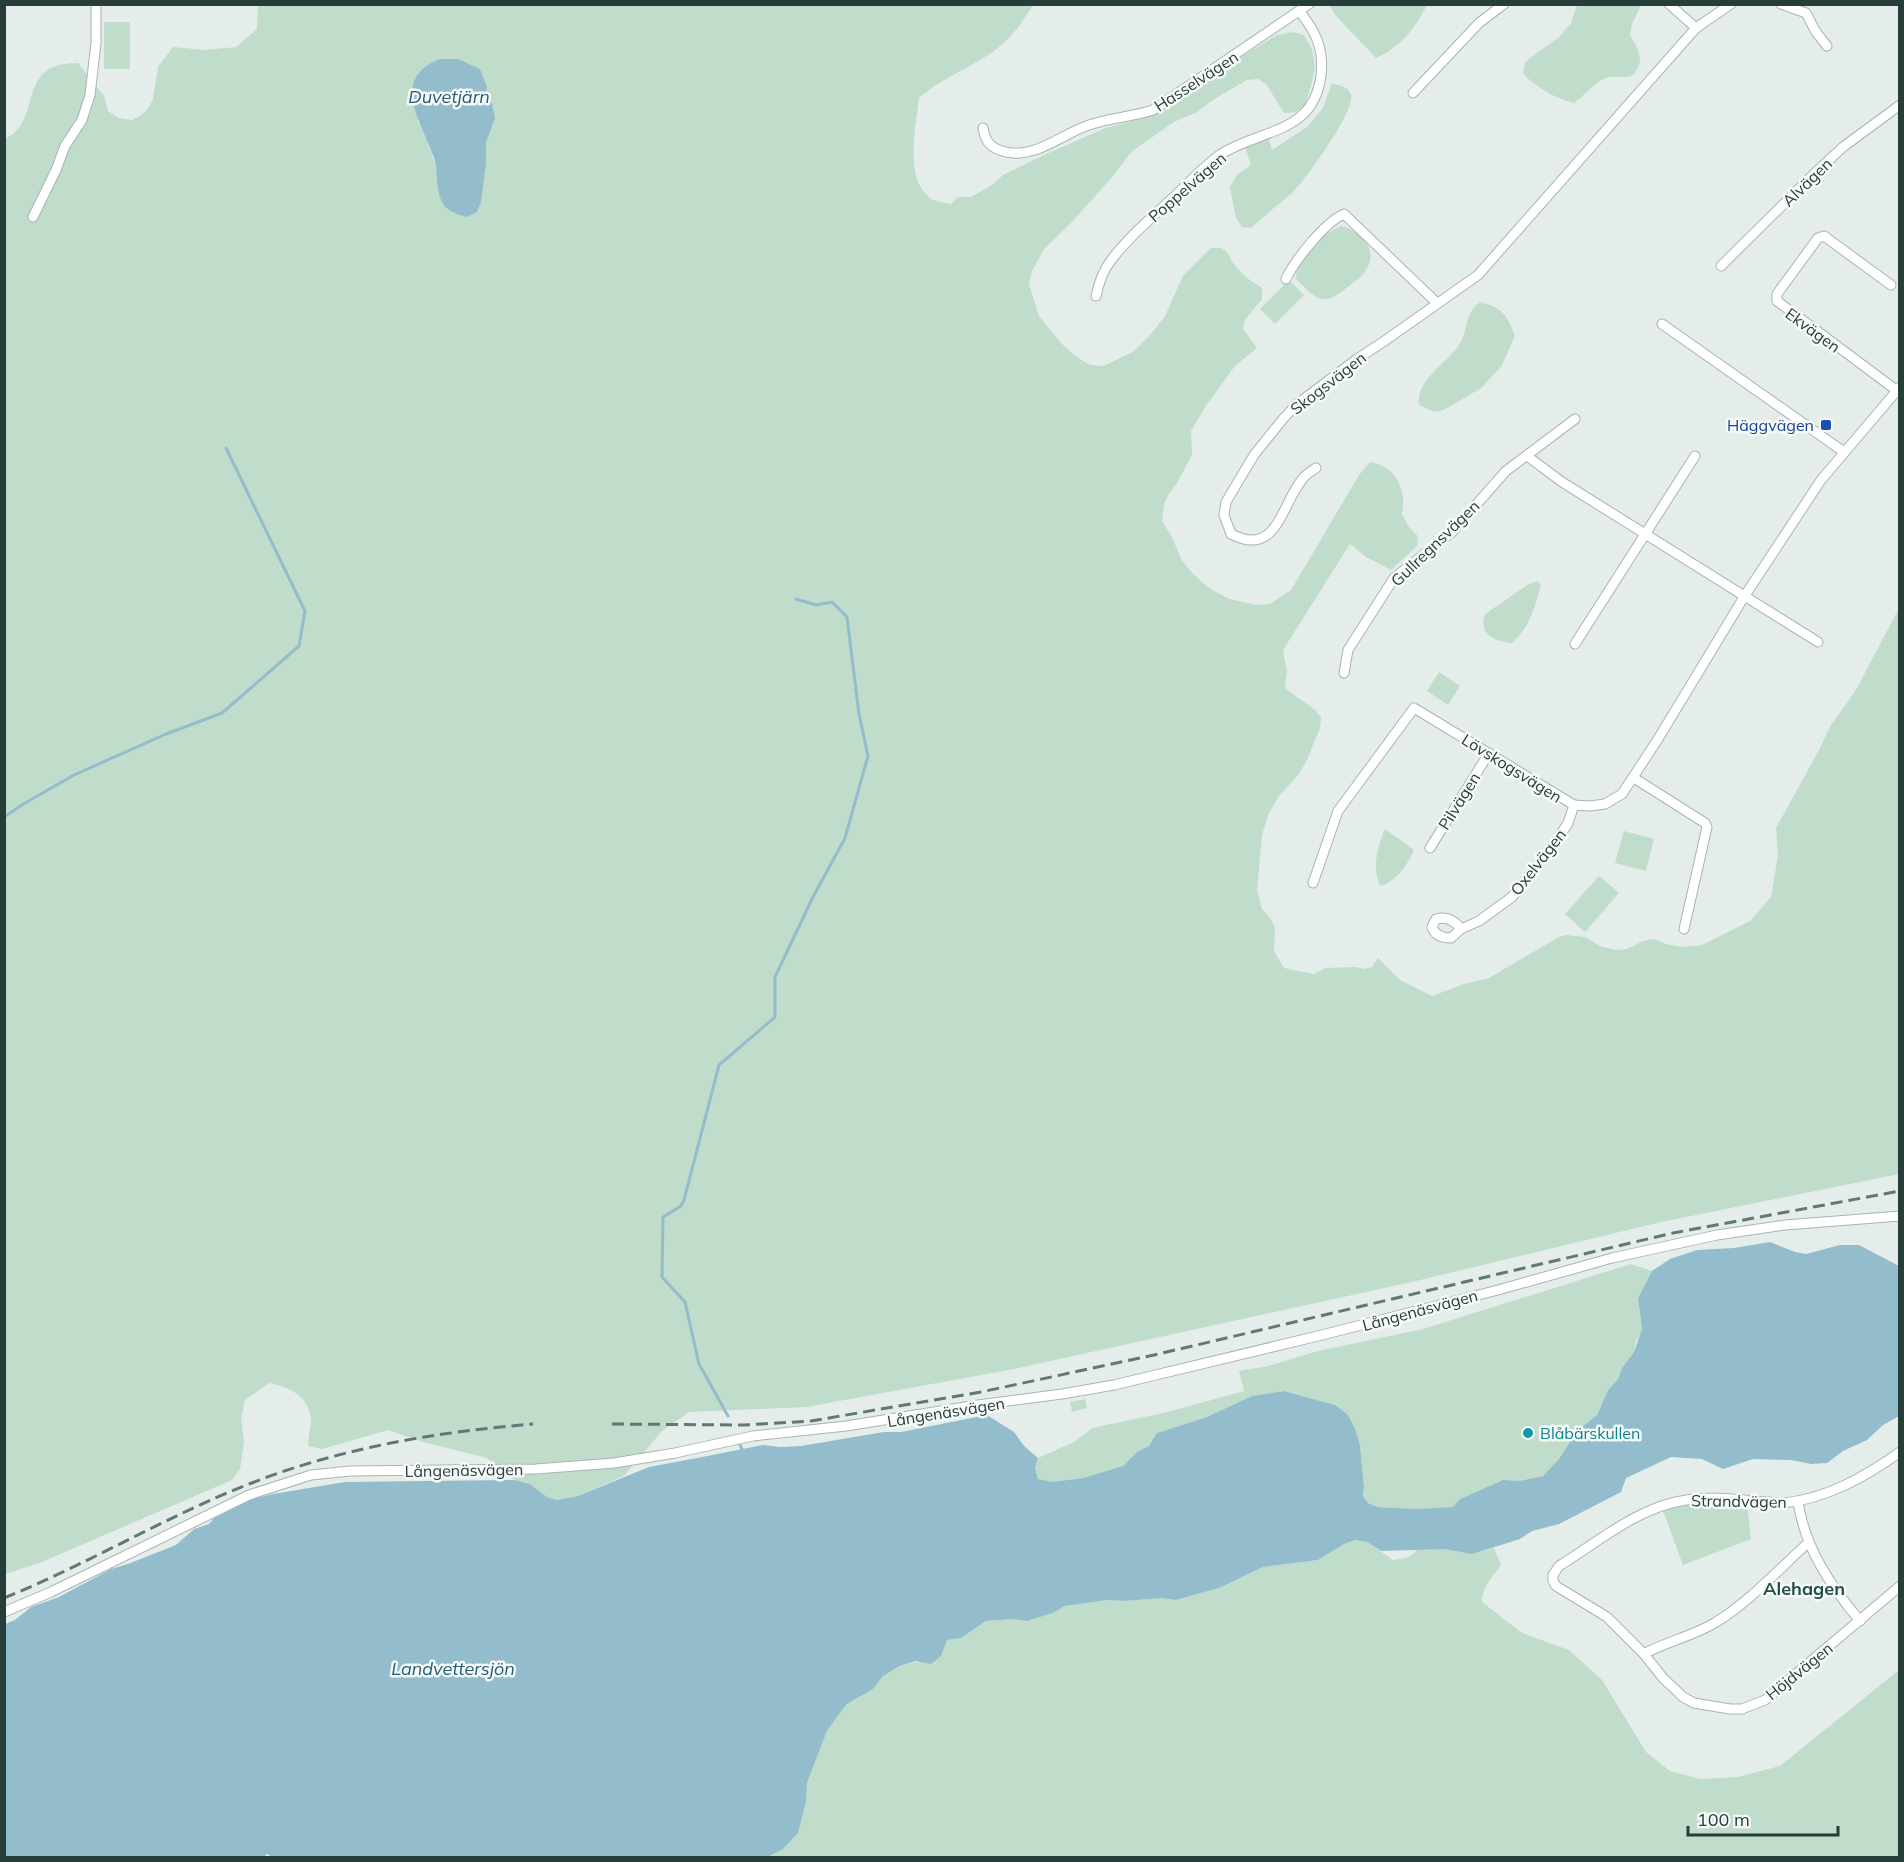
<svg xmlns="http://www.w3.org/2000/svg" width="1904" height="1862" font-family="Mulish,sans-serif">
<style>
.green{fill:#c0dccb;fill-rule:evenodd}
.water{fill:#93bccc}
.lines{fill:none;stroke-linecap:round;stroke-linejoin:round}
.stream{stroke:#93bccc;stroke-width:3}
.minor-casing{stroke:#a8b5b2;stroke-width:11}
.minor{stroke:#fff;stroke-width:9}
.rail{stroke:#617875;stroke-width:3;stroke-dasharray:12 6;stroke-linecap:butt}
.transit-dot{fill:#1a4fb4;stroke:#f5f9f8;stroke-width:2}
.culture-dot{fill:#0f9aa8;stroke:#f5f9f8;stroke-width:2}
.labels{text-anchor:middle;stroke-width:5;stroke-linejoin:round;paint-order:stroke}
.street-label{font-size:16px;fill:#263d3a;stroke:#f5f9f8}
.transit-label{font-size:16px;fill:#164399;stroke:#f5f9f8;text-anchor:end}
.culture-label{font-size:16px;fill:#0d838f;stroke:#f5f9f8;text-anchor:start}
.water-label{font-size:18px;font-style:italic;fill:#255d74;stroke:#f5f9f8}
.neighbourhood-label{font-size:18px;font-weight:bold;fill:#234e49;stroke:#f5f9f8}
</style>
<rect width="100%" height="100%" fill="#e5edea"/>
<g class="green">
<path d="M258 5H1033C1026 16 1018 29 1008 39 983 64 946 74 919 98 916 125 904 177 929 197 934 202 944 202 951 204L958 197H971L992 185 1003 175 1044 155 1106 128 1140 119 1277 35 1293 32 1304 35 1312 49 1315 68 1311 86 1305 104 1296 112 1284 113 1266 84 1258 79 1247 80 1216 98 1197 112 1174 122 1131 152 1114 175 1070 224 1044 249 1032 271 1029 284 1039 316 1061 343 1075 356 1090 365 1103 366 1133 352 1151 334 1165 316 1183 276 1211 248H1221L1227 252 1235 266 1247 278 1262 288V299L1245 320 1243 329 1257 348 1235 366 1205 407 1191 431 1192 455 1177 483 1168 495 1164 504 1162 521 1172 537 1181 559 1193 574 1209 588 1229 599 1256 605 1270 604 1291 590 1359 475 1370 462C1396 466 1407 490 1402 514L1409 527 1417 535 1418 545 1391 570 1366 557 1350 544 1283 650 1287 671 1285 688 1315 710 1321 718 1320 728 1307 760 1298 775 1278 797 1268 815 1262 835 1257 890 1262 909 1271 919 1275 928 1274 951 1284 968 1314 974 1325 968 1356 967 1364 969 1372 967 1378 958 1400 980 1432 996 1464 984 1489 978 1559 937 1566 935 1585 937 1600 946 1616 950 1627 949 1643 941 1654 939 1669 945 1683 947 1702 945 1750 921 1771 897 1778 856 1776 828 1818 752 1831 725 1856 690 1899 608V1174L1657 1223 1412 1282 1014 1369 806 1407 689 1412 662 1431 624 1476 578 1496 557 1500 547 1497 530 1484 515 1480 487 1458 423 1442 388 1430 322 1449 308 1446C308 1438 312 1422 311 1417 307 1395 289 1387 269 1383L245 1400 241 1418 244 1442 240 1469 232 1480 42 1562 5 1574 4 139C45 122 13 62 78 63L104 96 108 111 118 118 132 120 143 114 149 107 153 99 158 67 173 47 205 50 236 47 257 29ZM468 65 480 69 487 87 486 97C502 117 489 123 486 143 484 154 485 165 483 177L441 200C437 168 432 149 417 120Z"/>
<path d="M1329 5V4L1427 5C1415 28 1401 47 1376 58L1336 16Z"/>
<path d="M1577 5H1641L1632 24 1630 35C1639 50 1646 62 1632 76 1624 78 1618 76 1611 77 1600 77 1584 96 1574 103 1556 98 1536 88 1523 73L1525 62 1559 37 1571 23Z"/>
<rect x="104" y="22" width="26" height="47"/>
<path d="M1332 83C1340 86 1348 86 1351 95 1356 110 1305 180 1293 192 1279 204 1265 215 1251 228L1242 227 1236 218 1230 187 1237 175 1251 165 1245 147 1268 137 1272 150 1307 127 1323 108Z"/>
<path d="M1341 226C1360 230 1380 249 1366 270 1361 278 1353 283 1345 289 1340 293 1332 300 1325 299 1313 299 1303 285 1295 278 1301 255 1319 235 1341 226Z"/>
<path d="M1289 280 1304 295 1275 324 1260 309Z"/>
<path d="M1480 302C1502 308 1507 314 1515 336L1501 367 1481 388 1444 410 1434 412 1419 405C1416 381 1444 365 1457 348 1470 331 1462 316 1480 302Z"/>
<path d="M1538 581 1541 585C1534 609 1531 625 1512 643 1494 642 1478 633 1485 614L1529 584Z"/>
<path d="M1439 672 1460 686 1448 705 1427 691Z"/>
<path d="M1385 829 1414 850C1408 864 1396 882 1380 886 1372 868 1377 847 1385 829Z"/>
<path d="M1624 831 1654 839 1646 871 1615 863Z"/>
<path d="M1599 876 1619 893 1585 932 1565 914Z"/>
<path d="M1631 1264 1652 1271 1638 1298 1642 1330 1636 1341 1634 1352 1622 1368 1618 1379 1608 1390 1597 1415 1577 1431 1559 1459 1543 1476 1519 1481 1503 1480 1460 1499 1454 1507 1416 1509 1378 1507 1368 1503 1363 1496 1364 1487 1360 1446 1335 1405 1284 1391 1252 1396 1207 1417 1157 1433 1149 1446 1137 1452 1123 1466 1083 1478 1052 1482 1038 1479 1035 1468 1038 1458 1074 1442 1092 1428 1168 1412 1244 1391 1239 1371 1268 1366 1318 1351 1423 1329Z"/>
<path d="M1085 1399 1087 1408 1072 1412 1070 1402Z"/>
<path d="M1694 1500 1747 1504 1751 1539 1683 1565 1662 1508Z"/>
<path d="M1355 1540 1367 1542 1393 1560 1406 1558 1415 1553 1416 1549H1444L1472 1554 1494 1548 1501 1565C1493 1577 1482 1586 1482 1602L1522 1633 1569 1650 1602 1680 1646 1752 1670 1771 1700 1779 1738 1777 1780 1766 1899 1670V1857L768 1858 783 1849 798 1833 806 1802 807 1783 827 1731 842 1710 847 1704 873 1689 882 1677 899 1666 941 1656 947 1640 961 1638 986 1621 1013 1619 1027 1621 1053 1613 1065 1606 1108 1600 1124 1601 1162 1598 1176 1600 1219 1588 1263 1567 1318 1560 1344 1544Z"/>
</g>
<g class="water">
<path d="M440 59H458L480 69 487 87 486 97 492 104 495 118 486 142V164L481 202 477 212 467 217C457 214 445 211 441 200 436 189 438 171 434 158 423 124 388 79 440 59Z"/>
<path d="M1770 1242 1795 1252 1806 1254 1840 1245H1859L1899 1266V1416L1883 1425 1867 1440 1843 1451 1827 1463 1811 1464 1791 1460 1753 1459 1723 1469 1702 1459 1671 1457 1626 1478 1621 1492 1559 1524 1532 1531 1520 1539 1472 1554 1444 1549 1381 1551 1367 1542 1355 1540 1344 1544 1318 1560 1263 1567 1219 1588 1176 1600 1162 1598 1124 1601 1108 1600 1065 1606 1053 1613 1027 1621 1013 1619 986 1621 961 1638 947 1640 941 1656 931 1664 916 1661 899 1666 882 1677 873 1689 847 1704 842 1710 827 1731 807 1783 806 1802 798 1833 783 1849 768 1857 274 1858 267 1854 263 1858 5 1857V1624L15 1620 31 1607 59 1597 111 1569 128 1564 176 1545 194 1529 209 1524 214 1518 253 1499 273 1494 345 1482 515 1480 530 1484 547 1497 557 1500 578 1496 649 1467 697 1458 763 1445 780 1447 801 1446 884 1432H901L987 1415 1014 1432 1024 1446 1038 1458 1035 1468 1038 1479 1052 1482 1083 1478 1123 1466 1137 1452 1149 1446 1157 1433 1207 1417 1252 1396 1284 1391 1335 1405 1348 1415 1355 1429 1360 1446 1364 1487 1363 1496 1368 1503 1378 1507 1416 1509 1453 1507 1460 1499 1503 1480 1519 1481 1543 1476 1559 1459 1577 1431 1597 1415 1608 1390 1618 1379 1622 1368 1634 1352 1642 1329 1638 1298 1652 1271 1670 1259 1697 1250 1734 1248Z"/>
</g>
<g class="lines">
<g class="stream">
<path d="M4 817 25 803 74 775 166 734 222 713 299 646 305 611 226 448"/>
<path d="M728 1416 699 1364 685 1302 662 1277 663 1217 681 1206 684 1200 719 1065 775 1017V977L812 899 845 838 868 756 859 714 847 617 832 602 816 605 796 599"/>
<path d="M740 1445 742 1449"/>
</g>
<g class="minor-casing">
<g id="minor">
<path d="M1669 4 1696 28"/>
<path d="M1781 4 1806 13 1816 32 1827 46"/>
<path d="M1413 93 1479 23 1504 4"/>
<path d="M983 128C985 140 989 147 1002 151 1034 161 1061 134 1089 125 1110 118 1131 117 1153 110L1309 4"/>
<path d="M33 217 56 170 65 146 82 120 90 95 96 43V4"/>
<path d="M1721 266 1816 172 1843 147 1900 105"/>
<path d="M1286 279C1295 260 1324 223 1344 214L1437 303"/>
<path d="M1891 285 1824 236 1818 238 1777 294V301L1900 393"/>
<path d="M1096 296C1099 282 1103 270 1112 259 1130 235 1155 215 1177 194 1191 181 1205 165 1221 154 1263 128 1314 134 1321 75 1324 49 1316 32 1300 12"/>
<path d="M1662 324 1844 452"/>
<path d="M1527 456 1562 482 1818 642"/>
<path d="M1316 468C1313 470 1308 473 1305 476 1281 501 1279 559 1231 534L1224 515 1226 502 1254 455 1283 419 1296 405 1357 359 1383 342 1478 275 1696 28 1731 4"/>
<path d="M1575 644 1695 456"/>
<path d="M1344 673 1348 650 1394 578 1452 532 1506 471 1575 419"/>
<path d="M1634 778 1705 823 1707 827 1684 929"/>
<path d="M1430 848 1489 753"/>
<path d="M1313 883 1338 811 1414 708 1574 805 1590 806 1605 804 1622 794 1658 739 1744 597 1821 480 1900 387"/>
<path d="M1461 929C1455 921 1447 916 1436 919L1432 927C1435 936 1443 938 1451 938L1461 929 1479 921 1512 897 1557 840 1568 823 1574 805"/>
<path d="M1900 1452C1865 1477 1826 1499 1783 1503 1753 1502 1714 1495 1686 1500 1638 1507 1598 1542 1559 1566L1553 1575V1581L1556 1586 1607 1617 1644 1654 1663 1678 1683 1697 1694 1703 1730 1709H1742L1765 1700 1900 1586"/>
<path d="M1798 1502C1805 1548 1830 1585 1860 1621"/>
<path d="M4 1612 51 1592 249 1495 311 1475 350 1471 536 1469 614 1463 675 1453 753 1436 846 1426 978 1405 1062 1394 1114 1385 1322 1335 1498 1290 1612 1258 1717 1235 1785 1225 1900 1216"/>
<path d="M1644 1654C1667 1641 1694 1636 1716 1622 1747 1604 1781 1567 1808 1543"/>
</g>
</g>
<use href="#minor" class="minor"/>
<g class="rail">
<path d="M612 1424 744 1425 811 1421 981 1392 1154 1355 1673 1233 1900 1191"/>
<path d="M4 1598C88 1564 165 1517 249 1484 340 1448 436 1432 533 1424"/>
</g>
</g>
<rect class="transit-dot" x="1820" y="419" width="12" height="12" rx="3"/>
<circle class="culture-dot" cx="1528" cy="1433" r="6"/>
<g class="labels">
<g class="street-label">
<text transform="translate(1196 81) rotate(-33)" y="6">Hasselvägen</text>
<text transform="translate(1807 182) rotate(-44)" y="6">Alvägen</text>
<text transform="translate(1187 187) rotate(-41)" y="6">Poppelvägen</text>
<text transform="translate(1813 330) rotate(36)" y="6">Ekvägen</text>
<text transform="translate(1328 383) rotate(-38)" y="6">Skogsvägen</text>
<text transform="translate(1435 543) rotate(-44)" y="6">Gullregnsvägen</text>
<text transform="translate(1512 768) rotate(32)" y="6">Lövskogsvägen</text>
<text transform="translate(1459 801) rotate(-58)" y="6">Pilvägen</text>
<text transform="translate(1538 862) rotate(-52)" y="6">Oxelvägen</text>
<text transform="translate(1420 1310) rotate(-15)" y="6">Långenäsvägen</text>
<text transform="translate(946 1412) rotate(-9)" y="6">Långenäsvägen</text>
<text transform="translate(464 1470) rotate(-1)" y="6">Långenäsvägen</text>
<text transform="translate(1739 1501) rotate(1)" y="6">Strandvägen</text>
<text transform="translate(1799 1671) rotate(-39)" y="6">Höjdvägen</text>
</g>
<g class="transit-label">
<text x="1814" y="431">Häggvägen</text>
</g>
<g class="culture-label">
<text x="1540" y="1439">Blåbärskullen</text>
</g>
<g class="water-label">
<text x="449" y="103">Duvetjärn</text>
<text x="453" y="1675">Landvettersjön</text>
</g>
<g class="neighbourhood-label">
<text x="1804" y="1595">Alehagen</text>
</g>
</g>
<rect width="1904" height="1862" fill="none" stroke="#263d3a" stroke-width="12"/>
<path d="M1688 1826v9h150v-9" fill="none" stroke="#263d3a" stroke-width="3"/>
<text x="1697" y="1826" font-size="18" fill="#263d3a" stroke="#f5f9f8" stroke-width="4.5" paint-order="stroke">100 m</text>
</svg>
